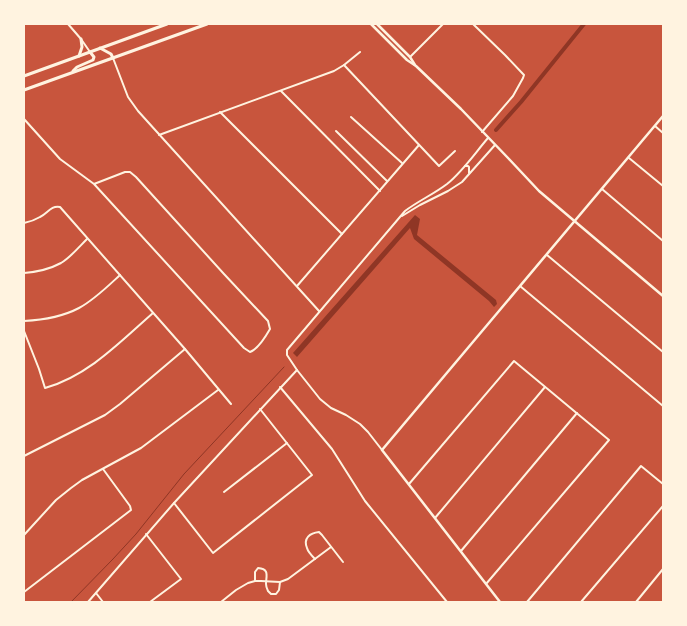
<svg xmlns="http://www.w3.org/2000/svg" width="687" height="626" font-family="Mulish,sans-serif">
<style>
.water{fill:#8f3625}
.lines{fill:none;stroke-linecap:round;stroke-linejoin:round}
.stream{stroke:#8f3625;stroke-width:1}
.canal{stroke:#8f3625;stroke-width:4}
.minor{stroke:#fff3e0;stroke-width:2}
.tertiary{stroke:#fff3e0;stroke-width:2.5}
.primary{stroke:#fff3e0;stroke-width:3}
</style>
<rect width="100%" height="100%" fill="#c8553d"/>
<path class="water" d="M415 215 420 219 417 235 496 300 497 304 494 307 489 301 414 239 410 228 297 357 293 353Z"/>
<g class="lines">
<path class="stream" d="M71 602 113 559 136 534 184 474 284 367"/>
<path class="canal" d="M496 130 521 102 584 24"/>
<g class="minor">
<path d="M68 24 81 39 90 52"/>
<path d="M473 24 505 55 524 75 523 78 513 96 482 132"/>
<path d="M410 57 443 24"/>
<path d="M113 58 128 97 138 111 319 311"/>
<path d="M344 65 439 166 455 151"/>
<path d="M281 91 380 191"/>
<path d="M220 112 342 234"/>
<path d="M351 117 402 163"/>
<path d="M24 119 60 159 94 184 244 348 250 352C258 349 266 336 270 329L268 321 224 274 136 177 130 172H125L94 184"/>
<path d="M655 126 663 133"/>
<path d="M336 131 387 181"/>
<path d="M159 135 334 71 344 65 360 52"/>
<path d="M629 158 663 186"/>
<path d="M465 166H468L469 167V173"/>
<path d="M602 189 663 241"/>
<path d="M402 216 420 205 448 191 462 182 495 145"/>
<path d="M24 223C29 222 35 220 40 217 47 214 51 205 60 207L185 349 231 404"/>
<path d="M547 255 663 352"/>
<path d="M24 273C36 272 50 269 61 263 71 257 79 247 87 239"/>
<path d="M297 286 419 145"/>
<path d="M520 286 663 406"/>
<path d="M24 321C42 320 62 317 79 308 94 300 107 287 120 275"/>
<path d="M24 331 39 369 45 388C88 376 120 342 153 313"/>
<path d="M280 387 332 449 365 501 447 602"/>
<path d="M382 450 368 432 360 424 346 415 331 408 320 399 297 370 287 355V350L405 211C418 201 434 194 447 184 463 171 475 153 488 138"/>
<path d="M24 456 105 415 120 404 185 349"/>
<path d="M409 484 514 361 609 440 486 584"/>
<path d="M224 492 287 443"/>
<path d="M174 503 213 553 312 475 260 409"/>
<path d="M435 518 545 387"/>
<path d="M146 534 181 579 150 602"/>
<path d="M24 535 56 500 71 488 82 480 141 448 218 390"/>
<path d="M461 551 577 413"/>
<path d="M315 559C312 556 308 552 307 548 303 538 310 533 319 532L322 535 343 562"/>
<path d="M255 581V572L258 568C270 569 266 576 266 584 266 587 267 589 268 591L271 594H276L279 590 280 582"/>
<path d="M24 592 131 510 130 506 103 469"/>
<path d="M96 593 103 602"/>
<path d="M88 602 174 503 297 370"/>
<path d="M221 602 236 590 248 583 255 581H261L280 582 288 579 331 547"/>
<path d="M527 602 641 466 663 484"/>
<path d="M581 602 663 506"/>
<path d="M636 602 663 569"/>
</g>
<g class="tertiary">
<path d="M371 24 407 60 416 66 461 109 509 159 539 191 663 296"/>
<path d="M377 24 410 57 415 65"/>
<path d="M500 602 382 450 663 116"/>
</g>
<g class="primary">
<path d="M100 48 111 54 113 58"/>
<path d="M79 56 82 47 81 39"/>
<path d="M73 71 77 67 93 60 94 57 90 52"/>
<path d="M24 76 167 24"/>
<path d="M24 90 207 24"/>
</g>
</g>
<rect width="687" height="626" fill="none" stroke="#fff3e0" stroke-width="50"/>
</svg>
